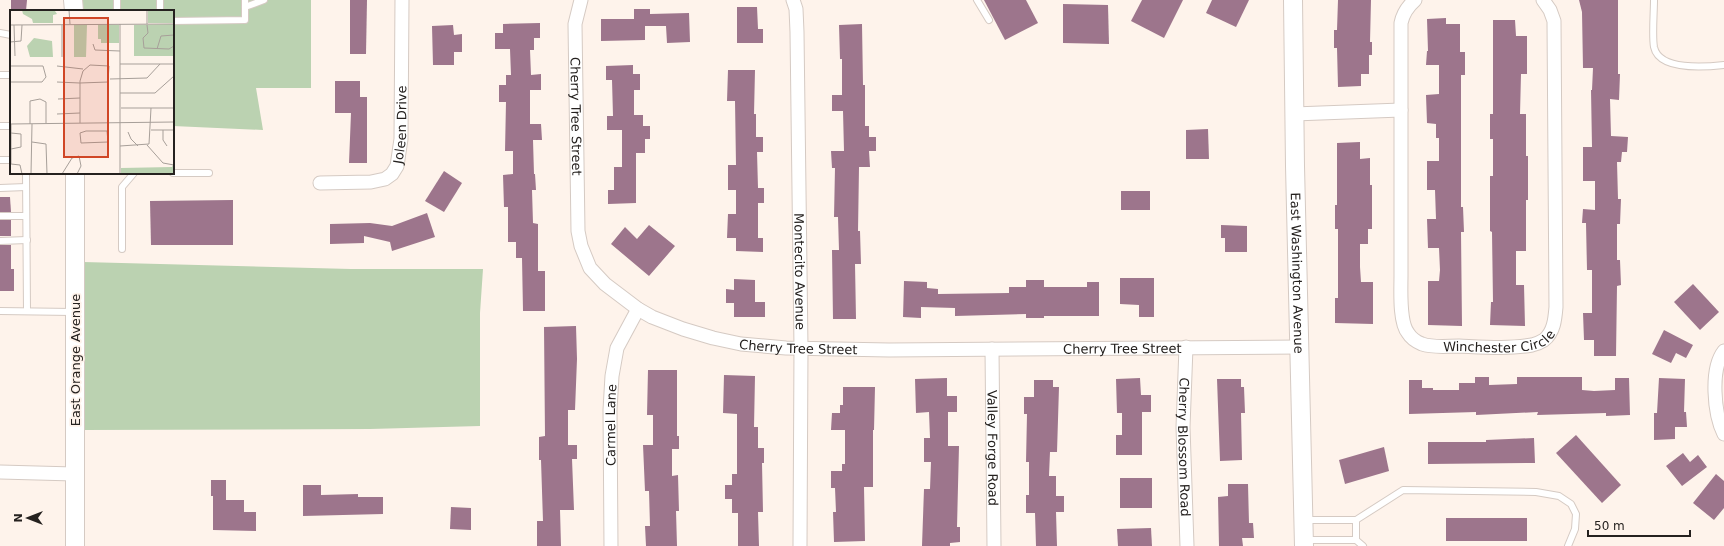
<svg xmlns="http://www.w3.org/2000/svg" width="1724" height="546" font-family="'DejaVu Sans',sans-serif">
<style>
.green{fill:#bbd2b1}
.building{fill:#9d758c}
.lines{fill:none;stroke-linecap:round;stroke-linejoin:round}
.lane-casing{stroke:#d5cac3;stroke-width:8}
.street-casing{stroke:#d5cac3;stroke-width:15}
.secondary-casing{stroke:#d5cac3;stroke-width:20}
.lane{stroke:#fff;stroke-width:6}
.street{stroke:#fff;stroke-width:13}
.secondary{stroke:#fff;stroke-width:18}
.labels{text-anchor:middle;stroke-width:3.5;stroke-linejoin:round;paint-order:stroke}
.street-label{font-size:13px;fill:#25211f;stroke:#fef3eb}
.inset-road{fill:none;stroke:#a79f99;stroke-width:1}
.view{fill:#d04626;fill-opacity:0.15;stroke:#d04626;stroke-width:2}
.inset-edge{fill:none;stroke:#25211f;stroke-width:2}
</style>
<rect width="100%" height="100%" fill="#fef3eb"/>
<g class="green">
<path d="M81 0H311V88H256L263 130 173 126V11H81Z"/>
<path d="M83 262 351 269H483L480 313V426L370 429 82 430Z"/>
</g>
<g class="building">
<path d="M11 0H27L26 11H11Z"/>
<path d="M350 0H367L366 54H350Z"/>
<path d="M984 0H1026L1038 23 1005 40Z"/>
<path d="M1142 0H1183L1164 38 1131 21Z"/>
<path d="M1212 0H1249L1236 27 1206 13Z"/>
<path d="M1338 0H1371L1370 42H1372V55H1369V74H1361V86L1338 87 1337 48H1334V30H1337Z"/>
<path d="M1579 0H1618V74H1620L1619 100 1610 99 1611 136 1628 137 1627 152H1622L1621 162H1617L1618 199H1621L1620 224H1617V260H1620L1621 285 1617 286 1616 356H1594V340H1584L1583 313H1592V270H1587L1586 223H1582L1583 209 1595 210V181H1583V147H1592L1591 90H1592L1593 68H1583L1582 12Z"/>
<path d="M1063 4 1108 5 1109 44 1063 43Z"/>
<path d="M737 7H757L758 29H763V43H737Z"/>
<path d="M634 9H650V14L689 13 690 42 667 43 666 26H645V40L601 41V19H634Z"/>
<path d="M1446 18V24H1460V52H1465V75H1461V207H1463L1464 232H1461L1462 326 1428 325V281H1439L1440 270 1439 248H1428L1427 219H1436L1435 190H1427V161H1439V138H1436V124L1427 123 1426 95 1439 94V65H1426L1427 51H1428L1427 19Z"/>
<path d="M1493 20H1515L1516 36H1527V74H1521L1520 114H1526V156H1528V200H1526V251H1516V285H1524L1525 326 1490 325 1491 302H1493L1492 232 1490 231V176H1493V139H1490V114H1493Z"/>
<path d="M540 23V38H534V50H530L531 75 541 74V90H530V124H541L542 140H533L534 174H535L536 190H532L533 223 538 224V271H545V311H523L522 258H516V242H508V207H504L503 175 513 174V151H505L506 102H499V85H506V75H511L510 49H495V33H503V24Z"/>
<path d="M862 24 863 85H865V126H869V137H876V151H869L870 167H859L858 231H860L861 264H855L856 319H833L832 250H839L838 217H834L835 168H832L831 151H844L843 111H832V95H842V59H840L839 25Z"/>
<path d="M453 25 454 35 462 34V52H454V65H433L432 26Z"/>
<path d="M633 65V74H640V90H634V115H643V126H650V139H645V153H636V203L608 204V190H614V167H622V130H607V116H613L612 80H606V66Z"/>
<path d="M728 70H755L754 114H756V137H763V152H757L758 188H764V203H758V238H763V252L736 251V238H727L728 214H736V190H728V165H736L735 101H727Z"/>
<path d="M335 81H360V97H367V163H349L351 113H335Z"/>
<path d="M1208 129 1209 159H1186V130Z"/>
<path d="M1360 142V159L1370 158V185H1372V229H1368V244H1360V267L1361 282H1373V324L1335 323V298H1338V229H1335V205H1337V143Z"/>
<path d="M444 171 462 183 444 212 425 201Z"/>
<rect x="1121" y="191" width="29" height="19"/>
<path d="M0 197H10L11 212H0Z"/>
<path d="M233 200V245H151L150 201Z"/>
<path d="M427 213 435 237 392 251 390 242 364 236V243L330 244V224L370 223 392 226Z"/>
<rect x="0" y="220" width="11" height="16"/>
<path d="M649 225 675 246 649 276 611 244 625 227 637 239Z"/>
<path d="M1221 225 1247 226V252H1225V238H1221Z"/>
<path d="M0 245H11V269H14V291H0Z"/>
<path d="M1120 278H1154V317H1139V305L1120 304Z"/>
<path d="M734 279 755 280V302H765V317H734V303H726V289L734 290Z"/>
<path d="M1026 280H1044V287H1087V282H1099V316H1044V318H1026V314L955 316V308L921 307V318L903 317 904 281 927 282V288L938 289V294L1009 293V287H1026Z"/>
<path d="M1693 284 1719 312 1700 330 1674 302Z"/>
<path d="M576 326 577 359 575 410H568V445H577V459H572L574 510H560L561 546H537V521H543L541 460H539V437L545 436 544 327Z"/>
<path d="M1664 330 1693 345 1686 358 1676 353 1671 363 1652 354Z"/>
<path d="M648 370H677V436H679V449H672V476L678 475 679 511H676L677 546H646L645 526H650L649 491H645L643 445H653V415H647Z"/>
<path d="M724 375 755 376 754 427H758V448H764V463H762L763 512H758L759 546H738V513H732V499H725V485H732V474H737V414L723 413Z"/>
<path d="M1475 377H1489V385L1517 384V377H1582V390L1594 391 1615 390V378H1629L1630 415 1606 416V413L1537 415 1538 412 1476 415V412L1409 414V380H1422V388H1433V390H1459V383H1475Z"/>
<path d="M947 378V396H957V412H948V446H959L957 527H960V542L950 543V546H922L924 489H930L931 462H924V438H930L929 412 916 413 915 379Z"/>
<path d="M1140 378 1141 395H1151V412H1142V455H1116V435H1122V413H1117L1116 379Z"/>
<path d="M1659 378 1685 379 1684 412H1686L1687 427H1675V439L1654 440V413H1657Z"/>
<path d="M1217 379H1241V387H1244L1245 413H1241L1242 460 1220 461Z"/>
<path d="M1034 380H1053V387H1059L1057 452H1050L1049 476H1056V496H1064V512H1056L1057 546H1036L1035 513H1026V495H1029V462H1026L1027 414H1024V397H1034Z"/>
<path d="M843 387H875L874 430H873V487H864L865 541 834 542 833 512H836L835 488H831V471H842V464H845V430H831L832 413H840V405H843Z"/>
<path d="M1576 435 1621 485 1602 503 1556 453Z"/>
<path d="M1534 438 1535 463 1428 464V442H1486V440Z"/>
<path d="M1384 447 1389 471 1345 484 1339 460Z"/>
<path d="M1683 453 1690 462 1698 455 1707 467 1682 486 1666 466Z"/>
<path d="M1716 474 1724 481V508L1714 520 1693 503Z"/>
<rect x="1120" y="478" width="32" height="30"/>
<path d="M211 480H226V500H244V512H256V531L213 530V496H211Z"/>
<path d="M1228 484H1248L1249 523H1253L1254 538H1242L1243 546H1219L1218 497 1228 496Z"/>
<path d="M303 485H321V495L358 494V497H383V514L303 516Z"/>
<path d="M451 507 471 508V530L450 529Z"/>
<rect x="1446" y="518" width="81" height="23"/>
<path d="M1151 528 1152 546H1118L1117 529Z"/>
</g>
<g class="lines">
<g class="lane-casing">
<g id="lane">
<path d="M117 0V11"/>
<path d="M977 0 989 20"/>
<path d="M1654 0C1654 12 1652 36 1654 47 1659 71 1706 67 1724 65"/>
<path d="M245 7 264 0"/>
<path d="M160 11V0"/>
<path d="M173 21 245 20V0"/>
<path d="M0 33 11 35"/>
<path d="M0 75H11"/>
<path d="M0 126H11"/>
<path d="M0 160H11"/>
<path d="M26 173 27 311"/>
<path d="M173 173H209"/>
<path d="M0 188 26 187"/>
<path d="M0 216H26"/>
<path d="M0 241 27 240"/>
<path d="M122 249V187L134 173"/>
<path d="M0 311 73 312"/>
<path d="M1306 520H1356L1403 490 1536 492 1559 496 1571 504 1576 514 1575 529 1568 546"/>
<path d="M1306 540H1356L1363 546"/>
<path d="M1356 540V520"/>
</g>
</g>
<g class="street-casing">
<g id="street">
<path id="s1" d="M581 0 575 24 578 231 581 246 590 268 605 284 638 309 652 317 683 329 713 338 741 344 786 348 889 350 1300 347"/>
<path id="s2" d="M793 0 796 9 797 32 801 348 800 546"/>
<path id="s3" d="M1415 0C1407 7 1403 13 1401 23V276C1401 290 1399 322 1408 333 1411 338 1417 342 1422 344 1434 348 1447 346 1459 346 1483 347 1509 349 1532 345 1536 344 1541 342 1544 340 1554 332 1555 319 1556 307L1554 21 1550 10 1543 0"/>
<path d="M1294 114 1401 110"/>
<path id="s4" d="M320 183 371 182 385 179 392 174 397 166 401 139 402 0"/>
<path id="s5" d="M1186 347 1183 427 1187 546"/>
<path id="s6" d="M992 349 994 546"/>
<path d="M1724 351C1710 369 1714 414 1724 434"/>
<path d="M0 472 74 474"/>
<path id="s7" d="M611 546 610 410 612 376 617 348 638 309"/>
</g>
</g>
<g class="secondary-casing">
<g id="secondary">
<path d="M73 0 74 11"/>
<path id="s8" d="M1293 0 1295 166 1304 546"/>
<path d="M75 546V173"/>
</g>
</g>
<use href="#lane" class="lane"/>
<use href="#street" class="street"/>
<use href="#secondary" class="secondary"/>
</g>
<g class="labels">
<g class="street-label">
<text dy="5" stroke="none"><textPath href="#s1" startOffset="117">Cherry Tree Street</textPath></text>
<text dy="5" stroke="none"><textPath href="#s4" startOffset="125">Joleen Drive</textPath></text>
<text dy="5" stroke="none"><textPath href="#s2" startOffset="272">Montecito Avenue</textPath></text>
<text dy="5" stroke="none"><textPath href="#s8" startOffset="273">East Washington Avenue</textPath></text>
<text dy="5" stroke="none"><textPath href="#s3" startOffset="435">Winchester Circle</textPath></text>
<text dy="5" stroke="none"><textPath href="#s1" startOffset="501">Cherry Tree Street</textPath></text>
<text dy="5" stroke="none"><textPath href="#s1" startOffset="825">Cherry Tree Street</textPath></text>
<text transform="translate(75 360) rotate(-90)" y="5">East Orange Avenue</text>
<text dy="5" stroke="none"><textPath href="#s7" startOffset="121">Carmel Lane</textPath></text>
<text dy="5" stroke="none"><textPath href="#s5" startOffset="100">Cherry Blossom Road</textPath></text>
<text dy="5" stroke="none"><textPath href="#s6" startOffset="99">Valley Forge Road</textPath></text>
</g>
</g>
<g transform="translate(10 10)">
<rect width="164" height="164" fill="#fef3eb"/>
<path d="M12 0 45 1 47 4 43 5V13H23L22 9 13 4ZM138 0H164V13H138ZM164 14V46H124V15ZM64 15H77L76 47H64ZM88 15H109V33H91V29H88ZM24 28 42 31 43 47H20L17 36ZM164 152V164H111V158L162 157Z" fill="#bbd2b1"/>
<path class="inset-road" d="M59 0 60 14M137 0V14M110 14V164M0 15 164 14M4 15 5 46M137 15 138 23 133 28 134 38 159 39 164 36M0 32 11 31 12 15M83 34 85 40 110 41M147 39 151 26 164 25M52 47V15M110 54H164M0 56H33L36 67 32 72H0M47 56 73 59M100 69 137 68 150 54M47 72 70 73 98 72 99 56 80 55 73 61 70 71V113M110 83H145L164 66M48 89 70 88M111 98H164M47 104 70 103M0 114 164 112M1 114V154M20 114V91L30 89 36 92V113M141 120H164M153 120V130L157 136M76 121H97L98 132 71 133 70 123ZM118 122 121 129 128 136M1 123 11 124V137L1 139M22 132 36 134 37 164M137 135 153 153 164 155M110 136 139 134 141 98M1 154 10 155 12 164M21 164 22 114M52 164 62 148 69 146 71 156 67 164"/>
<path class="view" d="M54 8H98V147H54Z"/>
<rect width="164" height="164" class="inset-edge"/>
</g>
<g transform="translate(28 518) rotate(270)" stroke="#fef3eb" stroke-width="3" paint-order="stroke">
<path d="M0-3L7 15L0 10L-7 15Z" fill="#25211f"/>
<text y="-6" font-size="11" font-weight="bold" text-anchor="middle" fill="#25211f">N</text>
</g>
<path d="M1588 530v6h102v-6" fill="none" stroke="#25211f" stroke-width="2"/>
<text x="1594" y="530" font-size="12" fill="#25211f" stroke="#fef3eb" stroke-width="3" paint-order="stroke">50 m</text>
</svg>
